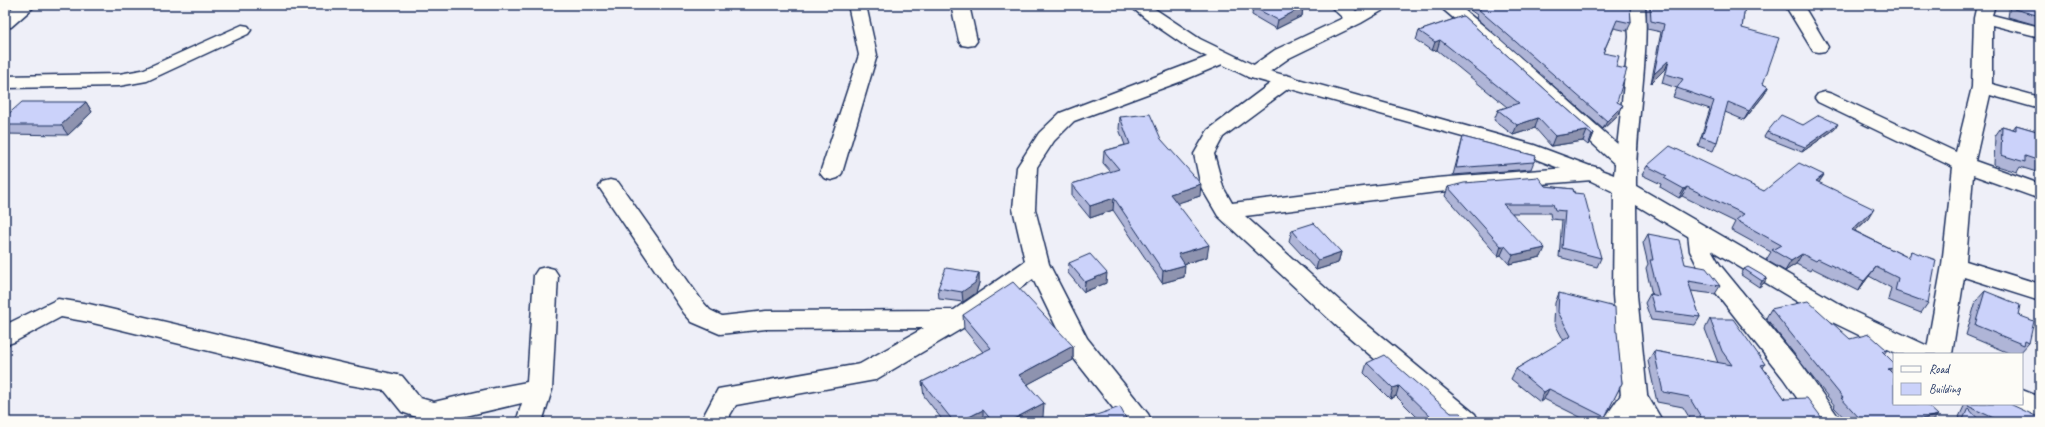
<svg xmlns="http://www.w3.org/2000/svg" width="2045" height="427" font-family="Caveat,sans-serif">
<style>
.lines{fill:none;stroke-linecap:round;stroke-linejoin:round}
.minor-casing{stroke:#1b2f5e;stroke-width:3}
.tertiary-casing{stroke:#1b2f5e;stroke-width:3}
.minor{fill:#fdfcf7;fill-rule:evenodd}
.tertiary{fill:#fdfcf7;fill-rule:evenodd}
.wall{fill:#afb5d7;stroke:#1b2f5e}
.shaded-wall{fill:#8e93af;stroke:#1b2f5e}
.building{fill:#cbd2fa;stroke:#1b2f5e}
</style>
<rect width="100%" height="100%" fill="#eeeff8"/>
<filter id="ink" filterUnits="userSpaceOnUse"><feTurbulence type="fractalNoise" baseFrequency=".025" numOctaves="2"/><feDisplacementMap in="SourceGraphic" scale="8" xChannelSelector="R" yChannelSelector="G"/><feConvolveMatrix kernelMatrix="1 2 1 2 8 2 1 2 1" color-interpolation-filters="sRGB"/></filter>
<g filter="url(#ink)">
<g class="lines">
<g class="minor-casing">
<g id="minor">
<path d="M16 5H36L11 27 5 28V14Z"/>
<path d="M848 5H866L877 55 842 173 838 178 831 180 824 178 820 173 859 55Z"/>
<path d="M951 5H969L977 41 974 45 968 46 962 45 959 41Z"/>
<path d="M1329 5H1349L1356 11 1367 5H1388L1385 9 1361 23 1289 58 1262 77 1255 79 1248 77 1246 73 1248 69 1275 50 1343 18Z"/>
<path d="M1438 5H1458L1502 41 1632 157 1635 162 1632 167 1625 168 1618 167 1490 49Z"/>
<path d="M1785 5H1803L1828 47 1825 51 1819 52 1813 51Z"/>
<path d="M1977 5H1995L1992 15 2040 27V37L1992 25V84L2040 97V109L1990 95 1975 161 2040 184V199L1973 175 1966 261 2040 284V301L1964 277 1952 354H1926L1942 265 1953 167 1818 102 1815 98 1818 94 1825 92 1832 94 1956 152 1972 87 1974 18Z"/>
<path d="M242 25 248 26 251 30 248 34 147 81 119 86 5 88V76L119 74 142 70Z"/>
<path d="M1220 52 1227 54 1229 58 1227 62 1182 81 1074 121 1054 141 1037 167 1035 209 1049 264 1087 338 1148 414 1152 422H1124L1068 351 1033 279 968 325 875 380 736 405 730 415V422H704V415L718 389 860 364 924 328 766 329 720 334 692 322 684 313 599 187 602 182 610 180 618 182 702 301 710 310 722 316 766 311 954 310 1025 261 1013 209 1017 167 1039 133 1060 113Z"/>
<path d="M1286 75 1293 77 1296 81 1293 85 1223 137 1214 154 1223 187 1232 203 1437 178 1592 166 1599 168 1603 173 1599 178 1592 180 1437 192 1245 216 1359 318 1475 414 1479 422H1448L1341 330 1218 216 1201 187 1194 154 1208 130 1279 77Z"/>
<path d="M1699 225 1707 228 1710 233 1712 251 1720 265 1801 364 1842 422H1814L1783 378 1702 275 1690 251 1688 233 1691 228Z"/>
<path d="M546 267 554 269 558 275 552 390 542 422H516L522 403 440 422H430L402 412 385 391 350 385 89 322 61 317 14 342 5 345V325L58 299 89 304 350 365 402 376 420 398 434 402 485 390 527 382 534 275 538 269Z"/>
<path d="M1634 386 1643 389 1647 396 1630 422H1602L1625 389Z"/>
</g>
</g>
<g class="tertiary-casing">
<g id="tertiary">
<path d="M1129 5H1149L1200 39 1262 69 1534 145 1614 175 1629 37 1627 5H1645C1649 65 1635 125 1636 186L1846 308 1930 347 1934 354H1898L1828 320 1636 205 1637 295 1647 395 1663 422H1636L1621 396 1613 295 1614 192 1585 178 1520 153 1248 77 1187 47 1146 19Z"/>
<path d="M2022 390 2040 397V418L2013 407 2011 404H2022Z"/>
</g>
</g>
<use href="#minor" class="minor"/>
<use href="#tertiary" class="tertiary"/>
</g>
<g class="wall">
<path d="M1463 5H1630L1631 23 1627 31 1614 28 1603 53 1616 67 1617 102 1619 114 1603 129 1476 18 1477 15Z"/>
<path d="M1646 5H1745L1742 28 1763 84 1768 87 1764 95 1744 120 1725 112 1717 142 1713 151 1698 146 1710 109 1673 97 1677 88 1662 83 1666 68 1651 83 1661 32 1647 29Z"/>
<path d="M2010 5H2040V26L2008 17Z"/>
<path d="M1253 7H1303L1302 16 1276 29 1252 15Z"/>
<path d="M1463 16 1594 133 1590 143 1588 145 1583 141 1551 146 1535 128 1513 135 1494 120 1498 110 1507 107 1437 50 1432 51 1416 40 1419 31Z"/>
<path d="M86 102 92 112 68 135 5 134V117Z"/>
<path d="M1120 117 1161 139 1200 196 1177 203 1207 257 1184 264V277L1162 283 1113 210 1090 218 1072 196V184L1111 172 1103 163 1104 151 1125 145 1119 129Z"/>
<path d="M1803 125 1835 129 1802 152 1764 137 1767 132Z"/>
<path d="M2016 125 2040 132V173L2020 167 2017 172 1994 165 1995 136 2002 126 2013 129Z"/>
<path d="M1463 137 1536 156 1531 169 1453 175Z"/>
<path d="M1647 166 1764 191 1819 183 1868 219 1855 231 1907 257 1911 251 1928 303 1921 313 1888 300 1891 288 1869 276 1858 291 1812 268 1810 271 1796 264 1785 271 1766 260 1771 252 1731 230 1735 222 1682 196 1679 198 1660 187 1661 184 1642 175Z"/>
<path d="M1545 186 1573 189 1601 258 1597 267 1559 257 1562 220 1551 219 1550 213H1512L1541 257 1509 264 1501 255 1498 256 1445 196 1448 187Z"/>
<path d="M1292 230 1341 252 1338 263 1316 270 1289 241Z"/>
<path d="M1648 234 1685 264 1720 286 1715 294 1691 291 1700 317 1695 325 1651 320 1645 303 1650 294 1652 295 1646 268 1648 264 1643 243Z"/>
<path d="M1069 263 1106 283 1084 292 1068 273Z"/>
<path d="M1744 269 1767 278 1764 283 1759 287 1741 275Z"/>
<path d="M979 273V283L976 293 963 302 939 299 938 288Z"/>
<path d="M1985 291 2018 315 2029 343 2020 353 2018 352 2016 354H2011L1966 335 1976 301Z"/>
<path d="M1559 293 1616 332 1622 383 1602 422H1590L1544 399 1540 402 1511 379 1516 369 1564 341 1554 322 1555 303Z"/>
<path d="M1771 309 1850 339 1887 350 1884 354 1894 363V374H1893L1932 422H1848L1834 407 1835 406 1766 318Z"/>
<path d="M963 315 1073 346V360L1028 384 1043 417 1035 422H944L924 396 922 382 983 352 964 329Z"/>
<path d="M1710 319 1765 364 1763 368 1785 399 1825 422H1692L1683 407 1657 402 1648 361 1654 351 1718 363 1705 329Z"/>
<path d="M1367 363 1451 413 1466 419 1464 422H1422L1396 396 1390 399 1364 373Z"/>
<path d="M1965 404H2010L2040 422H1957L1960 417H1959Z"/>
</g>
<g class="shaded-wall">
<path d="M1303 7 1302 16 1276 29 1278 20Z"/>
<path d="M1440 40 1437 50 1432 51 1435 42Z"/>
<path d="M1669 60 1666 68 1651 83 1654 74Z"/>
<path d="M1768 87 1764 95 1744 120 1749 111Z"/>
<path d="M86 102 92 112 68 135 61 125Z"/>
<path d="M1623 105 1619 114 1603 129 1607 121Z"/>
<path d="M1538 118 1535 128 1513 135 1517 125Z"/>
<path d="M1838 124 1835 129 1802 152 1805 147Z"/>
<path d="M1587 131 1583 141 1551 146 1555 136Z"/>
<path d="M1594 133 1590 143 1588 145 1592 135Z"/>
<path d="M1824 175 1818 184 1816 181Z"/>
<path d="M1201 184 1200 196 1169 206 1170 194Z"/>
<path d="M1687 187 1682 196 1679 198 1684 189Z"/>
<path d="M1114 198 1113 210 1090 218V206Z"/>
<path d="M1874 209 1868 219 1846 239 1852 230Z"/>
<path d="M1209 245 1207 257 1176 266 1178 254Z"/>
<path d="M1501 246H1505L1501 255 1498 256Z"/>
<path d="M1545 248 1541 257 1509 264 1513 255Z"/>
<path d="M1341 252 1338 263 1316 270 1318 260Z"/>
<path d="M1802 254 1796 264 1785 271 1791 261Z"/>
<path d="M1185 265 1184 277 1162 283 1163 271Z"/>
<path d="M1876 267 1869 276 1858 291 1864 281Z"/>
<path d="M979 273V283L976 293 963 302 962 292Z"/>
<path d="M1107 273 1106 283 1084 292 1085 282Z"/>
<path d="M1767 278 1764 283 1759 287 1762 281Z"/>
<path d="M1073 346V360L1019 389V375Z"/>
<path d="M1894 368V374L1892 377 1888 369Z"/>
<path d="M1399 386 1396 396 1390 399 1393 388Z"/>
<path d="M1549 389 1544 399 1540 402 1544 392Z"/>
<path d="M1044 403 1043 417 1035 422H1008Z"/>
<path d="M983 410V422H959Z"/>
<path d="M1938 415 1932 422H1909Z"/>
<path d="M1466 419 1464 422H1459Z"/>
</g>
<g class="building">
<path d="M1256 5H1301L1303 7 1278 20 1253 7Z"/>
<path d="M1476 5H1630L1631 23 1617 20 1603 53 1619 56 1616 67 1627 69 1617 102 1623 105 1607 121 1478 9H1481Z"/>
<path d="M1650 5H1745L1742 28 1779 38 1763 84 1768 87 1749 111 1728 102 1717 142 1702 137 1714 101 1677 88 1683 79 1666 74 1669 60 1654 74 1664 24 1651 21Z"/>
<path d="M2014 5H2040V16L2014 9Z"/>
<path d="M1463 16 1594 133 1592 135 1587 131 1555 136 1538 118 1517 125 1498 110 1519 103 1440 40 1435 42 1419 31Z"/>
<path d="M22 102H86L61 125H5V117Z"/>
<path d="M1150 114 1161 139 1201 184 1170 194 1209 245 1178 254 1185 265 1163 271 1114 198 1090 206 1072 184 1119 169 1104 151 1130 144 1120 117Z"/>
<path d="M1781 115 1803 125 1819 115 1838 124 1805 147 1767 132Z"/>
<path d="M2016 125 2040 132V161L2025 156V162L2001 155 2002 126 2016 130Z"/>
<path d="M1463 137 1536 156 1534 162 1456 168Z"/>
<path d="M1670 146 1764 191 1799 163 1824 175 1816 181 1874 209 1852 230 1909 258 1911 251 1936 260 1928 303 1895 291 1898 278 1876 267 1864 281 1818 259 1816 261 1802 254 1791 261 1772 250 1781 245 1736 220 1744 214 1687 187 1684 189 1664 178 1667 176 1647 166Z"/>
<path d="M1538 177 1545 186 1573 189 1574 193 1584 194 1601 258 1562 248 1565 211 1555 210 1553 204H1503L1545 248 1513 255 1505 246H1501L1448 187 1464 183Z"/>
<path d="M1314 223 1341 252 1318 260 1292 230Z"/>
<path d="M1648 234 1679 240 1685 264 1706 268 1720 286 1688 281 1700 317 1655 311 1650 294 1659 296 1650 260H1653Z"/>
<path d="M1090 254 1107 273 1085 282 1069 263Z"/>
<path d="M1748 267 1767 278 1762 281 1744 269Z"/>
<path d="M946 268 979 273 975 283 962 292 938 288Z"/>
<path d="M1013 282 1073 346 1019 375 1044 403 1008 422H993L983 410 959 422H954L922 382 991 348 963 315Z"/>
<path d="M1985 291 2020 305 2018 315 2034 321 2029 343 2025 341 2024 345 1975 325Z"/>
<path d="M1559 293 1615 307 1616 332H1617L1622 383 1605 417 1549 389 1544 392 1516 369 1571 336 1558 312Z"/>
<path d="M1808 301 1850 339 1869 334 1887 350 1882 351 1894 363V368L1888 369 1894 375V404H1926L1938 415 1909 422H1863L1841 398H1843L1771 309Z"/>
<path d="M1710 319H1733L1765 364 1761 365 1785 399 1807 398 1825 422H1704L1689 397 1663 392 1654 351 1732 365 1722 351Z"/>
<path d="M1384 355 1451 413H1460L1466 419 1459 422H1436L1399 386 1393 388 1367 363Z"/>
<path d="M1969 404H2010L2040 418V422H2002L1968 406Z"/>
<path d="M1120 407 1128 422H1076Z"/>
<path d="M1968 408 1981 422H1962Z"/>
</g>
</g>
<rect width="2045" height="427" fill="none" stroke="#fdfcf7" stroke-width="20"/>
<rect x="10" y="10" width="2025" height="407" fill="none" stroke="#1b2f5e" stroke-width="1.5" filter="url(#ink)"/>
<rect x="1893" y="353" width="130" height="52" fill="#fdfcf7" stroke="#a3aaba"/>
<rect x="1901" y="366" width="20" height="6" fill="#fdfcf7" stroke="#a3aaba"/>
<text x="1929" y="373" font-size="12" fill="#1b2f5e">Road</text>
<rect x="1901" y="383" width="20" height="12" fill="#cbd2fa" stroke="#a3aaba"/>
<text x="1929" y="393" font-size="12" fill="#1b2f5e">Building</text>
</svg>
